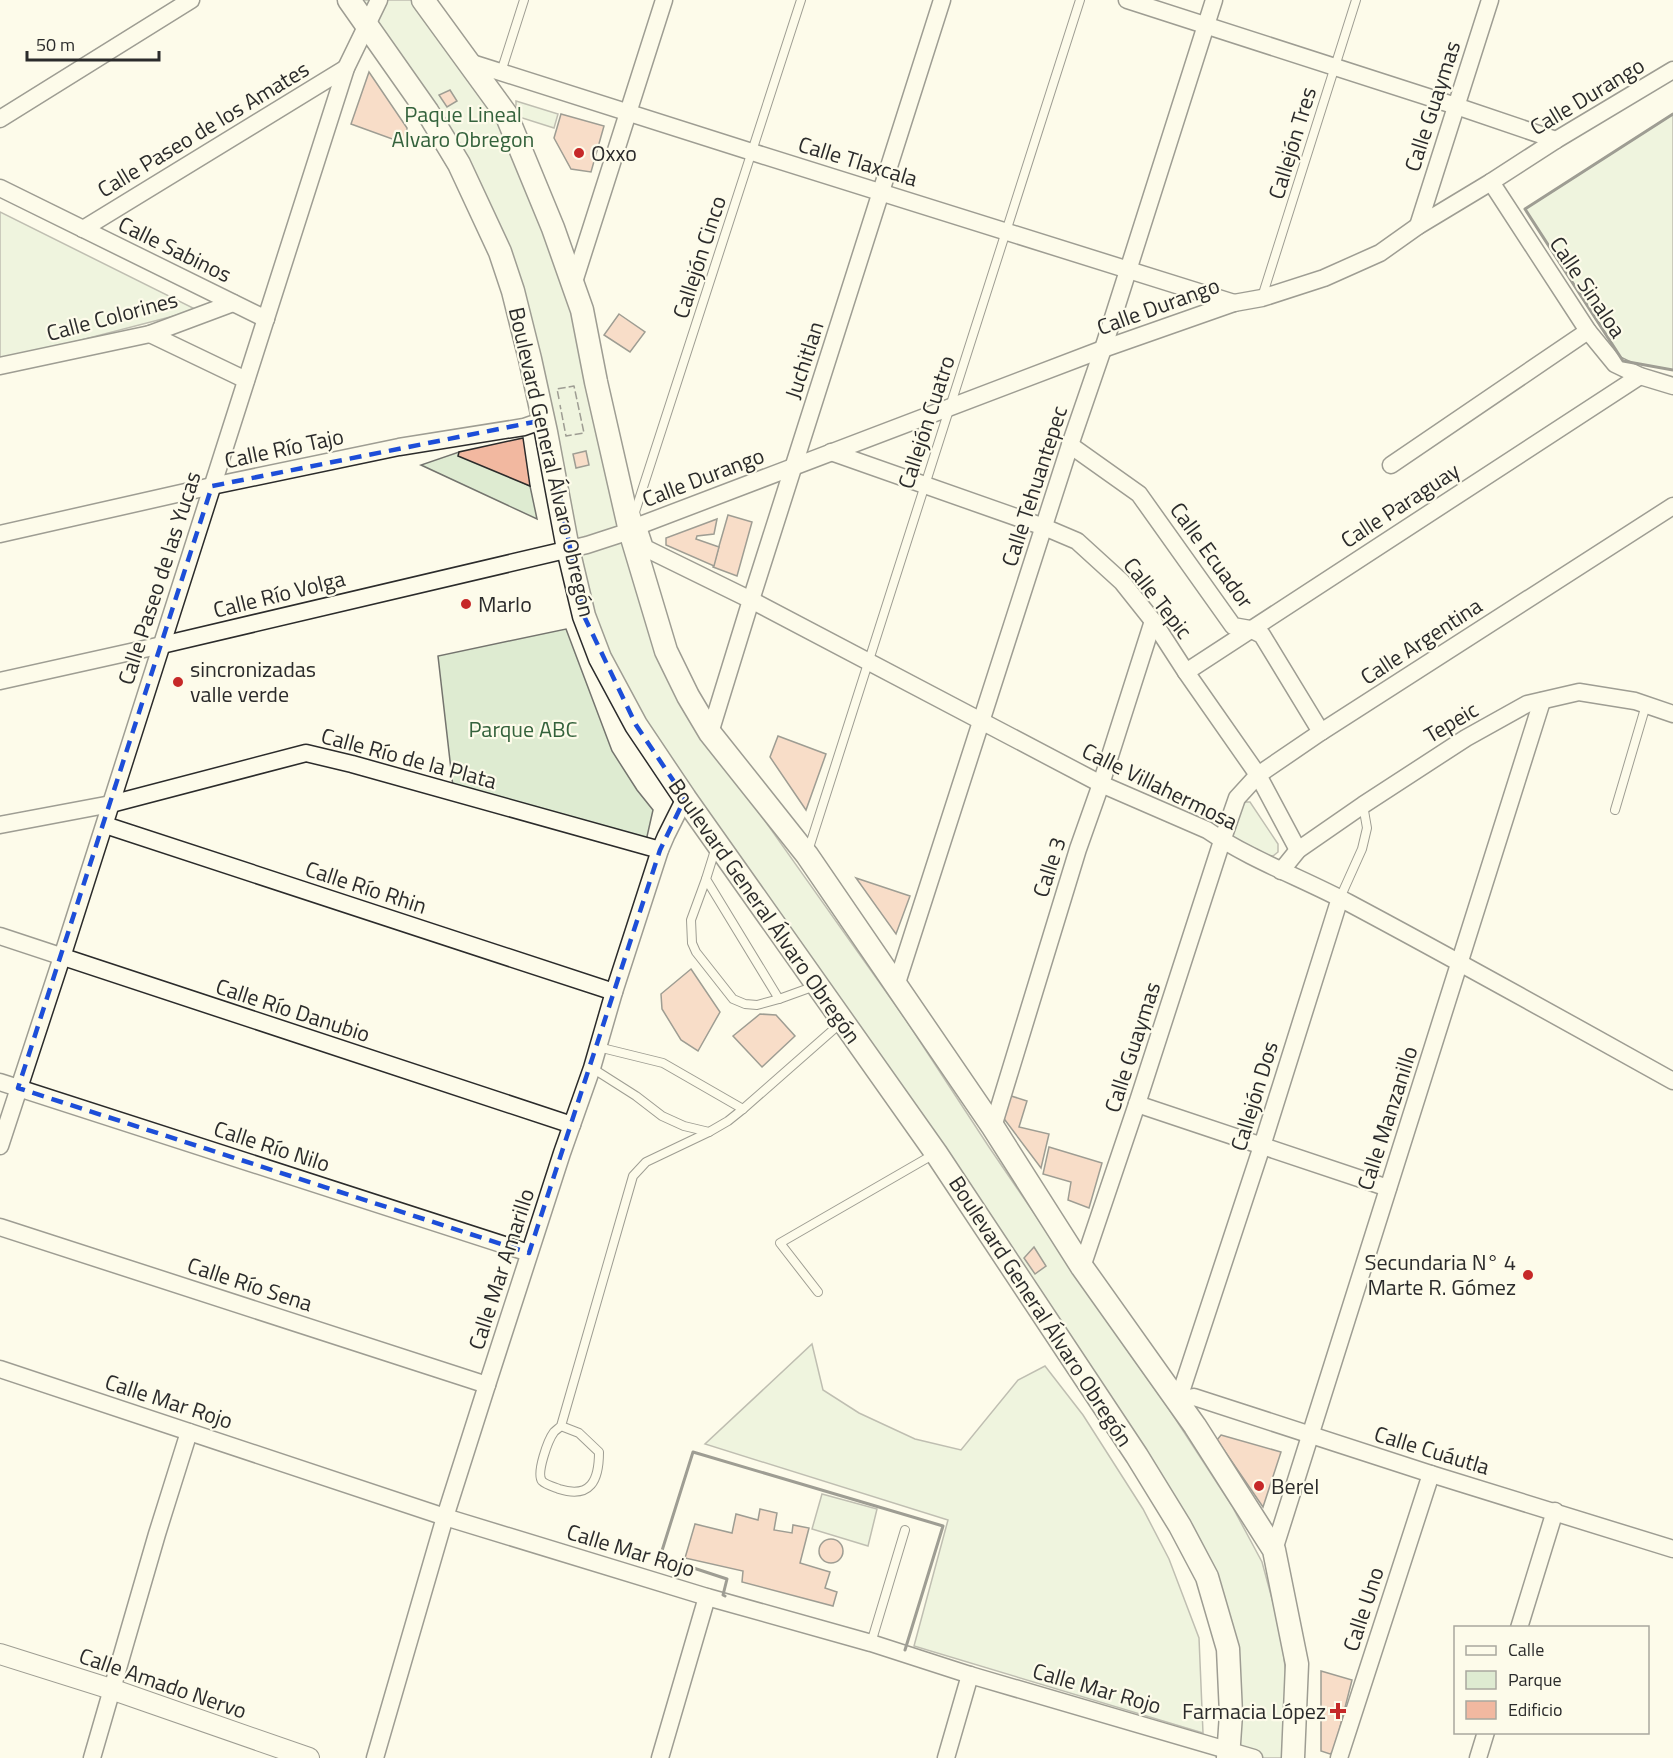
<svg xmlns="http://www.w3.org/2000/svg" width="1673" height="1758" font-family="'Titillium Web',sans-serif">
<style>
.green{fill:#deebd1;stroke:#74746e;stroke-width:1.5}
.building{fill:#f2b8a0;stroke:#2b2b2b;stroke-width:1.5}
.lines{fill:none;stroke-linecap:round;stroke-linejoin:round}
.service-casing{stroke:#2b2b2b;stroke-width:10}
.minor-casing{stroke:#2b2b2b;stroke-width:19}
.tertiary-casing{stroke:#2b2b2b;stroke-width:22}
.secondary-casing{stroke:#2b2b2b;stroke-width:25}
.service{stroke:#fdfbea;stroke-width:8}
.minor{stroke:#fdfbea;stroke-width:16}
.tertiary{stroke:#fdfbea;stroke-width:20}
.secondary{stroke:#fdfbea;stroke-width:22}
.fence{stroke:#2b2b2b;stroke-width:1.5;stroke-dasharray:8 3;stroke-linecap:butt}
.wall{stroke:#2b2b2b;stroke-width:3}
.marked{fill:none;stroke:#1d4ed8;stroke-width:4.5;stroke-dasharray:12 8;stroke-linejoin:round}
.poi-dot{fill:#c62828;stroke:#fdfbea;stroke-width:2}
.labels{text-anchor:middle;stroke-width:4.5;stroke-linejoin:round;paint-order:stroke}
.street-label{font-size:22px;fill:#2b2b2b;stroke:#fdfbea}
.park-label{font-size:22px;fill:#34623c;stroke:#fdfbea}
.poi-label{font-size:22px;fill:#2b2b2b;stroke:#fdfbea;text-anchor:start}
</style>
<rect width="100%" height="100%" fill="#fdfbea"/>
<g class="green">
<path d="M340 0H414L489 103 549 221 687 711 906 1020 989 1147 1125 1347 1169 1409 1232 1506 1262 1562 1281 1632 1288 1693 1283 1758H1238L1230 1650 1149 1472 631 736 540 438 491 250 467 199 392 75Z"/>
<path d="M516 101 558 114 554 128 516 116Z"/>
<path d="M1673 114V370L1623 361 1525 209Z"/>
<path d="M0 212 197 310 0 361Z"/>
<path d="M459 452 530 486 537 519 421 465Z"/>
<path d="M566 629 612 751 637 790 653 810 646 841 453 787 438 656Z"/>
<path d="M1246 802H1250L1278 844V852L1273 856 1265 855 1232 839 1230 831 1243 804Z"/>
<path d="M812 1344 823 1390 859 1413 915 1439 961 1450 1018 1380 1045 1366 1083 1415 1143 1509 1169 1559 1199 1638 1203 1733 914 1646 948 1520 705 1444Z"/>
<path d="M822 1494 877 1509 868 1546 812 1529Z"/>
</g>
<g class="building">
<path d="M369 72 407 128 406 144 351 124Z"/>
<path d="M450 90 457 101 447 107 439 95Z"/>
<path d="M561 114 604 126 591 172 571 169 554 138Z"/>
<path d="M619 314 645 332 630 352 604 335Z"/>
<path d="M523 438 530 486 458 456 459 452Z"/>
<path d="M586 451 589 465 576 468 573 454Z"/>
<path d="M728 515 752 522 737 576 713 567Z"/>
<path d="M717 519 714 534 697 536 696 539 719 547 714 566 666 545V538Z"/>
<path d="M778 736 826 754 806 810 770 757Z"/>
<path d="M856 878 910 896 896 934Z"/>
<path d="M691 969 720 1012 698 1051 681 1040 662 1009 661 994Z"/>
<path d="M760 1014 776 1015 795 1036 762 1067 733 1036Z"/>
<path d="M1008 1095 1027 1101 1019 1127 1049 1134 1041 1168 1002 1116Z"/>
<path d="M1049 1147 1102 1163 1089 1208 1068 1200 1071 1182 1043 1174Z"/>
<path d="M1034 1247 1046 1266 1035 1274 1024 1258Z"/>
<path d="M1221 1435 1281 1452 1263 1507 1217 1440Z"/>
<path d="M760 1509 777 1513 774 1530 792 1533 793 1525 809 1528 800 1563 830 1572 825 1588 837 1592 833 1606 742 1582 743 1571 685 1558 695 1524 732 1533 736 1514 758 1520Z"/>
<circle cx="831" cy="1551" r="12"/>
<path d="M1321 1671 1352 1680 1334 1751 1330 1754 1321 1751Z"/>
</g>
<g class="lines">
<g class="service-casing">
<g id="service">
<path d="M501 72 524 0"/>
<path d="M1262 297 1356 0"/>
<path d="M637 519 635 512 801 0"/>
<path d="M1615 810 1646 705"/>
<path d="M716 847 706 879 779 999 815 986"/>
<path d="M808 851 1080 0"/>
<path d="M706 879 691 920 692 943 696 952 733 999 745 1004 757 1005 779 999"/>
<path d="M1340 898 1362 849 1367 828 1363 805"/>
<path d="M598 1047 663 1063 743 1109"/>
<path d="M592 1068 636 1096 662 1116 684 1126 709 1132 728 1121 743 1109 842 1022"/>
<path d="M818 1292 780 1243 936 1153"/>
<path d="M561 1426 579 1433 599 1452C599 1480 591 1499 559 1489 554 1487 546 1485 542 1481 536 1473 548 1440 554 1432 556 1430 559 1428 561 1426L633 1176 646 1162 709 1132"/>
<path d="M871 1643 905 1530"/>
</g>
</g>
<g class="minor-casing">
<g id="minor">
<path d="M1127 0 1456 106 1556 140"/>
<path d="M469 62 752 152 1234 303"/>
<path d="M0 119 191 0"/>
<path d="M1491 182 1588 331 1615 364 1640 376 1673 386"/>
<path d="M0 188 266 319"/>
<path d="M1418 226 1490 0"/>
<path d="M83 229 346 68"/>
<path d="M573 285 664 0"/>
<path d="M150 334 246 380"/>
<path d="M0 366 150 334 233 303"/>
<path d="M1070 445 1139 494 1233 626 1250 629 1262 635 1321 732"/>
<path d="M831 452 1044 527 1077 541 1122 582 1153 621 1186 672 1258 775 1298 850"/>
<path d="M1391 465 1588 331"/>
<path d="M639 530 645 548 751 600 1101 784 1207 830C1251 860 1302 878 1349 903 1458 961 1565 1021 1673 1081"/>
<path d="M0 534 212 486 399 447 524 427 544 420"/>
<path d="M1186 672 1640 376"/>
<path d="M0 681 162 645 587 545 630 531 638 526 1103 349 1234 303 1262 298 1324 278 1380 253 1418 226 1491 182 1556 140 1673 70"/>
<path d="M710 733 751 600 942 0"/>
<path d="M0 825 111 804 306 753 352 764 660 850"/>
<path d="M105 825 614 992"/>
<path d="M1281 871 1298 850 1363 805 1466 738 1527 704 1579 692 1635 701 1673 714"/>
<path d="M0 936 572 1125"/>
<path d="M896 986 1070 445 1103 349 1214 0"/>
<path d="M0 1082 529 1253"/>
<path d="M1137 1104 1388 1188"/>
<path d="M993 1127 1078 849 1101 784 1153 621"/>
<path d="M0 1146 62 957 346 68 379 0"/>
<path d="M0 1227 487 1385"/>
<path d="M1082 1267 1137 1104 1222 841 1237 798 1258 775 1321 732 1673 506"/>
<path d="M0 1369 445 1517 707 1597 871 1643 970 1675 1254 1758"/>
<path d="M1178 1401 1262 1146 1340 898"/>
<path d="M1178 1401 1194 1397 1431 1474 1673 1549"/>
<path d="M1274 1550 1542 701"/>
<path d="M1519 1628 1555 1511"/>
<path d="M92 1758 157 1534 189 1432"/>
<path d="M375 1758 445 1517 487 1385 562 1153 592 1068 614 992 660 850 666 836 685 798"/>
<path d="M660 1758 707 1597"/>
<path d="M946 1758 970 1675"/>
<path d="M1339 1758 1431 1474"/>
<path d="M1478 1758 1486 1732"/>
</g>
</g>
<g class="tertiary-casing">
<path id="tertiary" d="M0 1654 111 1689 309 1758"/>
</g>
<g class="secondary-casing">
<g id="secondary">
<path d="M349 0 427 111 459 164 500 252 513 291 530 359 546 432 568 549 584 616 600 658 636 725 685 798 936 1153 1137 1456 1180 1526 1207 1577 1228 1649 1231 1714 1228 1758"/>
<path d="M423 0 506 114 553 228 582 310 596 382 630 531 666 651 688 696 710 733 807 855 993 1127 1082 1267 1195 1426 1274 1550 1297 1664 1293 1758"/>
</g>
</g>
<use href="#service" class="service"/>
<use href="#minor" class="minor"/>
<use href="#tertiary" class="tertiary"/>
<use href="#secondary" class="secondary"/>
<path class="fence" d="M559 399 557 389 574 386 584 433 566 436 560 405"/>
<g class="wall">
<path d="M1673 114 1525 209 1623 361 1673 370"/>
<path d="M725 1596 723 1595 727 1579 660 1557 693 1452 943 1526 905 1650"/>
</g>
</g>
<path d="M0 0H1673V1758H0ZM544 420 584 616 636 725 685 798 660 850 529 1253 18 1088 212 486Z" fill="#fdfbea" fill-opacity=".55" fill-rule="evenodd"/>
<path class="marked" d="M544 420 584 616 636 725 685 798 660 850 529 1253 18 1088 212 486Z"/>
<g class="poi-dot">
<circle cx="579" cy="153" r="6"/>
<circle cx="466" cy="604" r="6"/>
<circle cx="178" cy="682" r="6"/>
<circle cx="1528" cy="1275" r="6"/>
<circle cx="1259" cy="1486" r="6"/>
<path d="M1335 1702h6v6h6v6h-6v6h-6v-6h-6v-6h6z"/>
</g>
<g class="labels">
<g class="street-label">
<text transform="translate(1587 96) rotate(-31)" y="8">Calle Durango</text>
<text transform="translate(1432 106) rotate(-72)" y="8">Calle Guaymas</text>
<text transform="translate(203 129) rotate(-31)" y="8">Calle Paseo de los Amates</text>
<text transform="translate(1292 143) rotate(-73)" y="8">Callejón Tres</text>
<text transform="translate(858 161) rotate(17)" y="8">Calle Tlaxcala</text>
<text transform="translate(175 249) rotate(26)" y="8">Calle Sabinos</text>
<text transform="translate(699 257) rotate(-72)" y="8">Callejón Cinco</text>
<text transform="translate(1588 287) rotate(56)" y="8">Calle Sinaloa</text>
<text transform="translate(1158 306) rotate(-20)" y="8">Calle Durango</text>
<text transform="translate(112 316) rotate(-15)" y="8">Calle Colorines</text>
<text transform="translate(804 360) rotate(-72)" y="8">Juchitlan</text>
<text transform="translate(926 422) rotate(-72)" y="8">Callejón Cuatro</text>
<text transform="translate(284 448) rotate(-12)" y="8">Calle Río Tajo</text>
<text transform="translate(552 462) rotate(77)" y="8">Boulevard General Álvaro Obregón</text>
<text transform="translate(703 477) rotate(-21)" y="8">Calle Durango</text>
<text transform="translate(1034 486) rotate(-72)" y="8">Calle Tehuantepec</text>
<text transform="translate(1400 505) rotate(-33)" y="8">Calle Paraguay</text>
<text transform="translate(1212 555) rotate(54)" y="8">Calle Ecuador</text>
<text transform="translate(159 578) rotate(-72)" y="8">Calle Paseo de las Yucas</text>
<text transform="translate(279 594) rotate(-14)" y="8">Calle Río Volga</text>
<text transform="translate(1158 598) rotate(52)" y="8">Calle Tepic</text>
<text transform="translate(1421 641) rotate(-33)" y="8">Calle Argentina</text>
<text transform="translate(1451 722) rotate(-31)" y="8">Tepeic</text>
<text transform="translate(409 758) rotate(15)" y="8">Calle Río de la Plata</text>
<text transform="translate(1160 786) rotate(26)" y="8">Calle Villahermosa</text>
<text transform="translate(1049 867) rotate(-72)" y="8">Calle 3</text>
<text transform="translate(366 887) rotate(18)" y="8">Calle Río Rhin</text>
<text transform="translate(765 911) rotate(55)" y="8">Boulevard General Álvaro Obregón</text>
<text transform="translate(293 1010) rotate(18)" y="8">Calle Río Danubio</text>
<text transform="translate(1132 1047) rotate(-72)" y="8">Calle Guaymas</text>
<text transform="translate(1254 1096) rotate(-73)" y="8">Callejón Dos</text>
<text transform="translate(1387 1118) rotate(-72)" y="8">Calle Manzanillo</text>
<text transform="translate(272 1146) rotate(18)" y="8">Calle Río Nilo</text>
<text transform="translate(501 1269) rotate(-72)" y="8">Calle Mar Amarillo</text>
<text transform="translate(250 1284) rotate(18)" y="8">Calle Río Sena</text>
<text transform="translate(1041 1311) rotate(57)" y="8">Boulevard General Álvaro Obregón</text>
<text transform="translate(169 1401) rotate(18)" y="8">Calle Mar Rojo</text>
<text transform="translate(1432 1450) rotate(17)" y="8">Calle Cuáutla</text>
<text transform="translate(631 1550) rotate(17)" y="8">Calle Mar Rojo</text>
<text transform="translate(1363 1609) rotate(-72)" y="8">Calle Uno</text>
<text transform="translate(163 1683) rotate(19)" y="8">Calle Amado Nervo</text>
<text transform="translate(1097 1688) rotate(16)" y="8">Calle Mar Rojo</text>
</g>
<g class="park-label">
<text x="463" y="122">Paque Lineal<tspan x="463" dy="25">Alvaro Obregon</tspan></text>
<text x="523" y="737">Parque ABC</text>
</g>
<g class="poi-label">
<text x="591" y="161">Oxxo</text>
<text x="478" y="612">Marlo</text>
<text x="190" y="677">sincronizadas<tspan x="190" dy="25">valle verde</tspan></text>
<text x="1516" y="1270" text-anchor="end">Secundaria N° 4<tspan x="1516" dy="25">Marte R. Gómez</tspan></text>
<text x="1271" y="1494">Berel</text>
<text x="1326" y="1719" text-anchor="end">Farmacia López</text>
</g>
</g>
<rect x="1454" y="1626" width="195" height="108" fill="#fdfbea" stroke="#a9a89e" stroke-width="1.5"/>
<rect x="1466" y="1646" width="30" height="9" fill="#fdfbea" stroke="#a9a89e" stroke-width="1.5"/>
<text x="1508" y="1656" font-size="18" fill="#2b2b2b">Calle</text>
<rect x="1466" y="1671" width="30" height="18" fill="#deebd1" stroke="#a9a89e" stroke-width="1.5"/>
<text x="1508" y="1686" font-size="18" fill="#2b2b2b">Parque</text>
<rect x="1466" y="1701" width="30" height="18" fill="#f2b8a0" stroke="#a9a89e" stroke-width="1.5"/>
<text x="1508" y="1716" font-size="18" fill="#2b2b2b">Edificio</text>
<path d="M27 51v9h132v-9" fill="none" stroke="#2b2b2b" stroke-width="3"/>
<text x="36" y="51" font-size="18" fill="#2b2b2b" stroke="#fdfbea" stroke-width="4.5" paint-order="stroke">50 m</text>
</svg>
